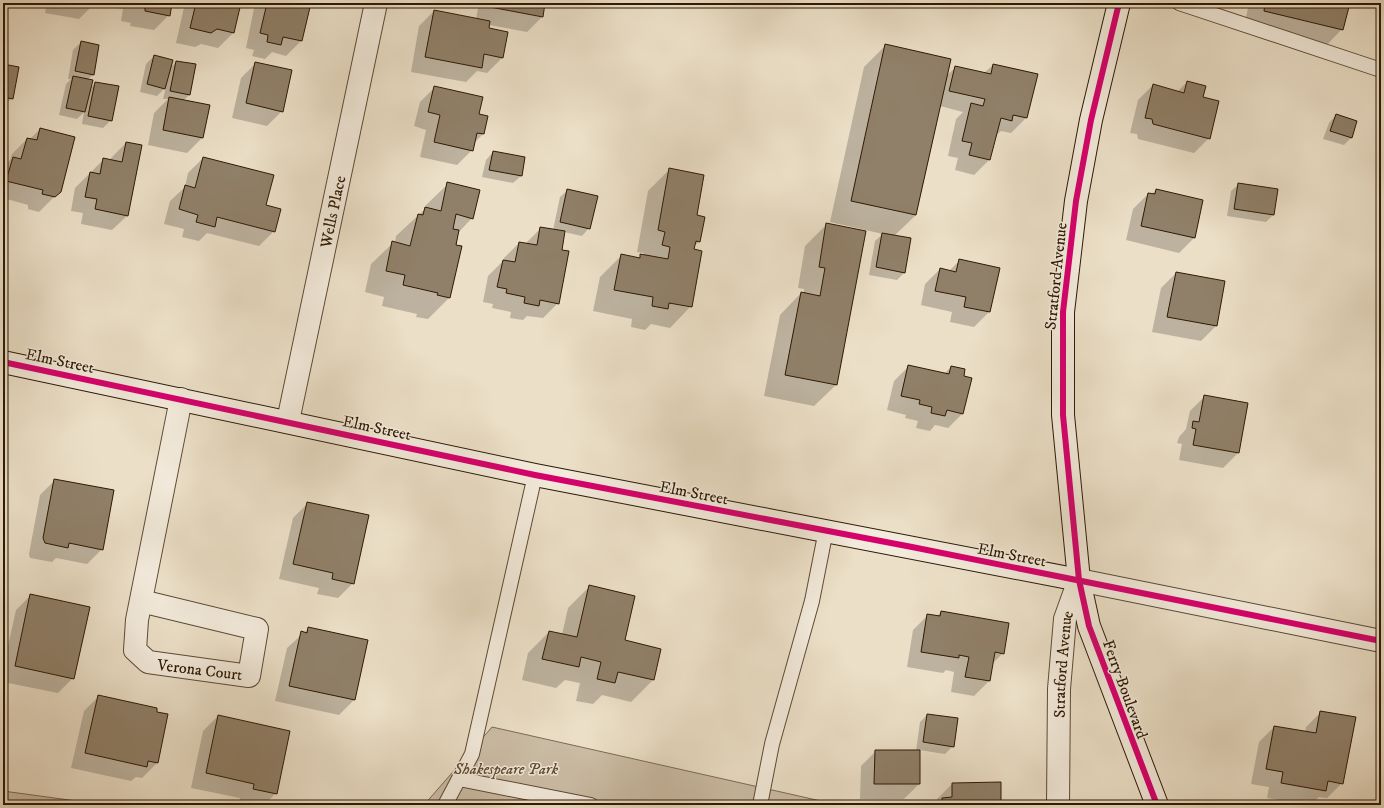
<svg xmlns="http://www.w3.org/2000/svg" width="1384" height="808" font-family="'IM FELL DW Pica',serif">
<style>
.green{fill:#cbbda6;stroke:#7c6b54}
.shadow{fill:#0003}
.building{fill:#908069;stroke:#2e1903}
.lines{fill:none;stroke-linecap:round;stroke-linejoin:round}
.lane-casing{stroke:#5d4a34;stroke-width:16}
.street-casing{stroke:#5d4a34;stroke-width:24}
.secondary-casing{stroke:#2e1903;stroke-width:24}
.lane{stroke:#f2eadb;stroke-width:14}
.street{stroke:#f2eadb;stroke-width:22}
.secondary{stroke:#f2eadb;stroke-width:22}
.cycleway-casing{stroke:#f2eadb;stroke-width:8}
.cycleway{stroke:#d6006c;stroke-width:6}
.labels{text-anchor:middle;stroke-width:3;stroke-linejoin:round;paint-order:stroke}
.street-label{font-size:16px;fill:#2e1903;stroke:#f2eadb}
.park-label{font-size:16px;font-style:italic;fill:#5d4a34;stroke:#f2eadb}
</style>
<rect width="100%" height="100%" fill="#ebdfc7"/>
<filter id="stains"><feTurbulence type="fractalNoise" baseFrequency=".005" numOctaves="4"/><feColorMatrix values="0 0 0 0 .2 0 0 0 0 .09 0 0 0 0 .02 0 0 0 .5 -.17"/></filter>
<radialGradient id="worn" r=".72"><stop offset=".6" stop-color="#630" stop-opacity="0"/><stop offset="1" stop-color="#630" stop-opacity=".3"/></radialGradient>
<g class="green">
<path d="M492 727 821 801 820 805H424Z"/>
<path d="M3 791 106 805H3Z"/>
</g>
<g class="shadow">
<path d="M3 3H11L3 11Z"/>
<path d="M47 3H95L79 19 45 13Z"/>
<path d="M109 3H171L169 15 154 30 130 26 131 23 121 21 123 9 108 7Z"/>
<path d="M185 3H240L233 33 218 48 201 44 195 47 176 43Z"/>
<path d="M260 3H310L301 41 286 56 272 52 265 59 252 56 254 50 246 48 254 8Z"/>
<path d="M479 3H544L542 17 527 32 489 25 488 29 502 58 487 73 477 71 466 82 411 72 419 26 434 11 476 19Z"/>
<path d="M1237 3H1349L1342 29 1321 51 1243 32 1248 8 1237 6Z"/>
<path d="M81 42 93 75 87 80 90 88 96 83 111 120 103 128 82 124 84 112 77 119 59 115 66 84 71 79H68L73 50Z"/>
<path d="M886 45 946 76 956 67 984 73 993 65 1036 75 1026 118 1011 133 1001 131 996 135 989 160 974 175 955 170 958 158 948 156 956 119 963 112 940 106 916 215 894 236 904 273 897 280 869 275 875 241 883 234 830 222 864 67Z"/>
<path d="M154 56 169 69 176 62 189 95 183 101 202 138 187 153 148 145 154 113 168 99H163L166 87 157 96 140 92 146 64Z"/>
<path d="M256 63 282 111 267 126 232 118 241 78Z"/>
<path d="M3 65 12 98 4 106H3Z"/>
<path d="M1187 82 1202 98 1209 138 1194 153 1138 139 1137 134 1130 133 1138 100 1153 85 1177 92Z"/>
<path d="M435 87 478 114 487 116 483 134 473 144 472 150 457 165 420 157 426 130 414 126 420 102Z"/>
<path d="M1336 115 1351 138 1344 145 1323 139 1329 123Z"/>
<path d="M40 129 60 191 39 212 28 209V205L3 198V168L10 160 12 154 27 139H30Z"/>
<path d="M126 143 128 215 112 230 81 224 83 213 71 211 75 188 104 159 111 161V158Z"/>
<path d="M493 152 521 176 513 183 482 177 486 160Z"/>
<path d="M203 158 265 206 274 231 259 246 207 233 199 241 182 237 184 229 164 224 170 201 185 187 188 173Z"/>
<path d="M670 169 696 216 700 241 693 247 691 306 670 328 651 324 645 330 631 327 632 319 593 311 600 277 622 255 638 258 643 256 644 253 637 252 648 191Z"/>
<path d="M448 184 472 218 458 233 449 298 428 319 416 317 417 314 382 306 384 297 365 292 371 264 393 243H395L396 236 425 209 426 205Z"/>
<path d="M1239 184 1277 190 1273 215 1266 222 1227 216 1231 191Z"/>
<path d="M568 190 589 228 582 236 564 232 560 251 558 303 543 318 527 316 523 320 510 318 511 312 492 308 493 304 483 302 488 276 503 261 504 258 519 243 525 244 541 228 553 230 560 197Z"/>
<path d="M1156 190 1194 238 1179 253 1126 240 1133 209 1148 194H1152Z"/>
<path d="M827 224 836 385 814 406 764 396 780 315 801 293 804 294V289L798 288 805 246Z"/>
<path d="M959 261 999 269 989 312 974 327 950 322 952 312 921 305 925 284 940 269 949 271Z"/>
<path d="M1176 273 1216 326 1201 341 1152 332 1161 288Z"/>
<path d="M909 366 944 374 951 367 963 413 948 428 935 425 930 431 916 428 918 421 905 418 906 415 887 410 894 381Z"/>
<path d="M1205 396 1238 453 1223 468 1179 460 1182 444 1177 443 1179 437 1186 429 1190 411Z"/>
<path d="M55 480 102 549 87 564 56 558 52 562 30 558 29 554 40 495Z"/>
<path d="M308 503 353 583 338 598 317 594 319 588 279 579 293 518Z"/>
<path d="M590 586 624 641 660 649 653 680 631 702 602 695 593 704 576 701 580 683 565 680 556 688 522 680 528 653 549 632 562 635 568 608Z"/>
<path d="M31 595 73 678 58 693 3 682V668L16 610Z"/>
<path d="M941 612 1003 653 992 664 989 681 974 696 951 692 954 672 946 670 943 673 907 667 913 630 928 615 936 617Z"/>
<path d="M309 628 367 641 354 700 339 715 275 701 287 648Z"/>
<path d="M99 696 157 763 142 778 136 777 131 781 71 768 84 711Z"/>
<path d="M1321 712 1342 783 1327 798 1319 797 1311 805 1267 798 1269 787 1251 784 1259 742 1274 727 1305 732 1306 727Z"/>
<path d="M927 715 953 746 945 754 919 750V784L904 799H860L861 766 876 751H916L920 722Z"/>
<path d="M218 716 276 793 264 805 239 804 240 798 191 788 203 731Z"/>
<path d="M952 784 1000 803 1007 805H936L937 799Z"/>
</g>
<g class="building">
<path d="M136 3H172L170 16 145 11V8L135 6Z"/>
<path d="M196 3H241L234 33 217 29 211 33 190 28Z"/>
<path d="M267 3H311L302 41 283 37 281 45 267 42 268 35 260 33Z"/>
<path d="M490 3H545L543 17 490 7Z"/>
<path d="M1265 3H1350L1343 30 1264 11Z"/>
<path d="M434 10 490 21 489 28 508 32 503 58 484 54 482 68 425 57Z"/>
<path d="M81 41 99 45 94 75 75 71Z"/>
<path d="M885 44 951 59 916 215 851 201Z"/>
<path d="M154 55 173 60 165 89 147 84Z"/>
<path d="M176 61 196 64 190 95 170 91Z"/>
<path d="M255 62 292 70 283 112 246 103Z"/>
<path d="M3 64 19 67 13 99 3 97Z"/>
<path d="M993 64 1038 74 1027 118 1013 115 1012 121 1001 118 990 160 969 155 972 143 962 141 971 103 983 106 985 99 949 91 955 66 991 74Z"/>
<path d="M73 76 93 80 85 112 66 108Z"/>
<path d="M1187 81 1206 86 1203 97 1219 101 1210 139 1153 124 1152 119 1145 118 1153 84 1184 93Z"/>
<path d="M95 82 119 86 112 121 88 116Z"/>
<path d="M434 86 483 97 479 114 488 116 484 134 477 133 473 151 434 142 440 115 428 112Z"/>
<path d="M169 97 210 105 203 138 163 130Z"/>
<path d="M1336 114 1357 121 1352 138 1330 131Z"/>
<path d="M40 128 75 137 61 192 55 197 42 194 43 190 6 181 13 157 21 159 27 138 37 140Z"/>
<path d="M126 142 142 145 128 216 95 209 97 199 85 197 90 172 100 174 103 158 122 162Z"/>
<path d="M493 151 525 157 522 176 489 170Z"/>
<path d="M203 157 274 175 266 205 281 209 275 232 217 217 215 227 196 222 198 215 179 209 185 185 195 188Z"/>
<path d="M669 168 704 175 697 215 705 217 700 242 696 241 694 249 702 251 692 307 669 303 668 309 652 306 653 297 614 290 621 254 640 258V254L668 259 670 247 662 245 665 232 658 230Z"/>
<path d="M447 182 480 190 473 219 456 214 453 229 459 230 456 245 462 246 450 298 437 295 438 293 403 285 405 275 386 271 392 241 410 246 418 214 423 215 425 207 441 211Z"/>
<path d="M1238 183 1278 189 1274 215 1234 209Z"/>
<path d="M567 189 598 196 590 229 560 222Z"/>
<path d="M1156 189 1203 200 1195 238 1141 226 1148 193 1155 194Z"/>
<path d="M826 223 866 231 837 385 785 375 801 292 820 296 825 268 819 267Z"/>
<path d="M540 227 565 231 562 250 569 251 559 304 540 300 539 306 524 303 525 297 506 293 507 289 497 287 503 260 515 262 519 242 537 245Z"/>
<path d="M882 233 911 238 905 273 876 267Z"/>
<path d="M959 259 1000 268 990 312 964 307 966 297 935 291 940 268 956 272Z"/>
<path d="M1176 272 1225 281 1217 326 1167 317Z"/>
<path d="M908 365 949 374 951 366 965 369 964 376 972 378 963 414 947 410 945 416 931 413 932 407 919 404 920 400 901 396Z"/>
<path d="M1204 395 1248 403 1239 453 1193 445 1196 429 1192 428 1193 421 1199 422Z"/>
<path d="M54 479 114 490 103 550 69 543 68 548 45 543 43 538Z"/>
<path d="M307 502 369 515 354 584 332 579 333 573 293 564Z"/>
<path d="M589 585 635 596 625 640 661 649 654 680 618 672 615 683 597 679 601 662 581 657 579 667 542 659 549 631 577 637Z"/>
<path d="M30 594 90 607 74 679 15 666Z"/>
<path d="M941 611 1009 623 1004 654 995 652 990 681 965 677 969 657 959 655V658L921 652 927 614 940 616Z"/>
<path d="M308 627 368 640 355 700 289 686 301 631 307 633Z"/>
<path d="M98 695 157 708V712L168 714 158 763 148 761 147 767 85 753Z"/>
<path d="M1320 711 1356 717 1343 784 1328 781 1326 791 1281 783 1283 772 1266 769 1274 726 1316 733Z"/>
<path d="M927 714 958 718 954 747 923 742Z"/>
<path d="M218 715 290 731 277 794 253 789 254 784 206 773Z"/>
<path d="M875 750H920V784H874Z"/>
<path d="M1001 782V802H1008V805H942V798L952 797V783Z"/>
</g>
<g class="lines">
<g class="lane-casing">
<g id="lane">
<path d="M1179 3 1381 70"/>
<path d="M459 779 591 805"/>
<path d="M445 805 472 754 535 475"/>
<path d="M760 805 772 744 812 601 826 530"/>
</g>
</g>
<g class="street-casing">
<g id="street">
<path id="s1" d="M288 421 376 3"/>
<path d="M141 601 257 629 249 676 148 662 135 650 137 620 181 399"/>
<path id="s2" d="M1058 805 1059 689 1065 619 1079 580 1381 641"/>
</g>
</g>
<g class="secondary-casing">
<g id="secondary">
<path d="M1119 3 1091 120 1076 201 1063 312V415L1079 580 1089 626 1157 805"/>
<path d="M3 362 535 475 1079 580"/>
</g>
</g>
<use href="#lane" class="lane"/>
<use href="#street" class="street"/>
<use href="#secondary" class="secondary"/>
<g class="cycleway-casing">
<g id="cycleway">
<path d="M1119 3 1091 120 1076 201 1063 312V415L1079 580 1089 626 1157 805"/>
<path d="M3 362 535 475 912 547 1381 641"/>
</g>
</g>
<use href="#cycleway" class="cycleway"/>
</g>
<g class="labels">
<g class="street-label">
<text dy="6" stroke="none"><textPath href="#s1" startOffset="214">Wells Place</textPath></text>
<text transform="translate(1055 276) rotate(-84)" y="6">Stratford Avenue</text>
<text transform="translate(60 360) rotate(12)" y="6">Elm Street</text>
<text transform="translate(377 427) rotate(12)" y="6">Elm Street</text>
<text transform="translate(694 492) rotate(11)" y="6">Elm Street</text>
<text transform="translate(1012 554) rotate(11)" y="6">Elm Street</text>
<text dy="6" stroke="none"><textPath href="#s2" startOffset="141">Stratford Avenue</textPath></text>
<text transform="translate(200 669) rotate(7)" y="6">Verona Court</text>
<text transform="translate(1126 689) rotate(70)" y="6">Ferry Boulevard</text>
</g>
<g class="park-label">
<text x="506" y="774">Shakespeare Park</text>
</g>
</g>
<rect width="1384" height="808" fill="none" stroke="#ebdfc7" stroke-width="16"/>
<rect x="4" y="4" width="1376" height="800" fill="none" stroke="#2e1903" stroke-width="2"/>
<rect x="8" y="8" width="1368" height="792" fill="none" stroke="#2e1903"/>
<rect width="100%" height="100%" filter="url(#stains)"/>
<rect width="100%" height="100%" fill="url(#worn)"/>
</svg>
